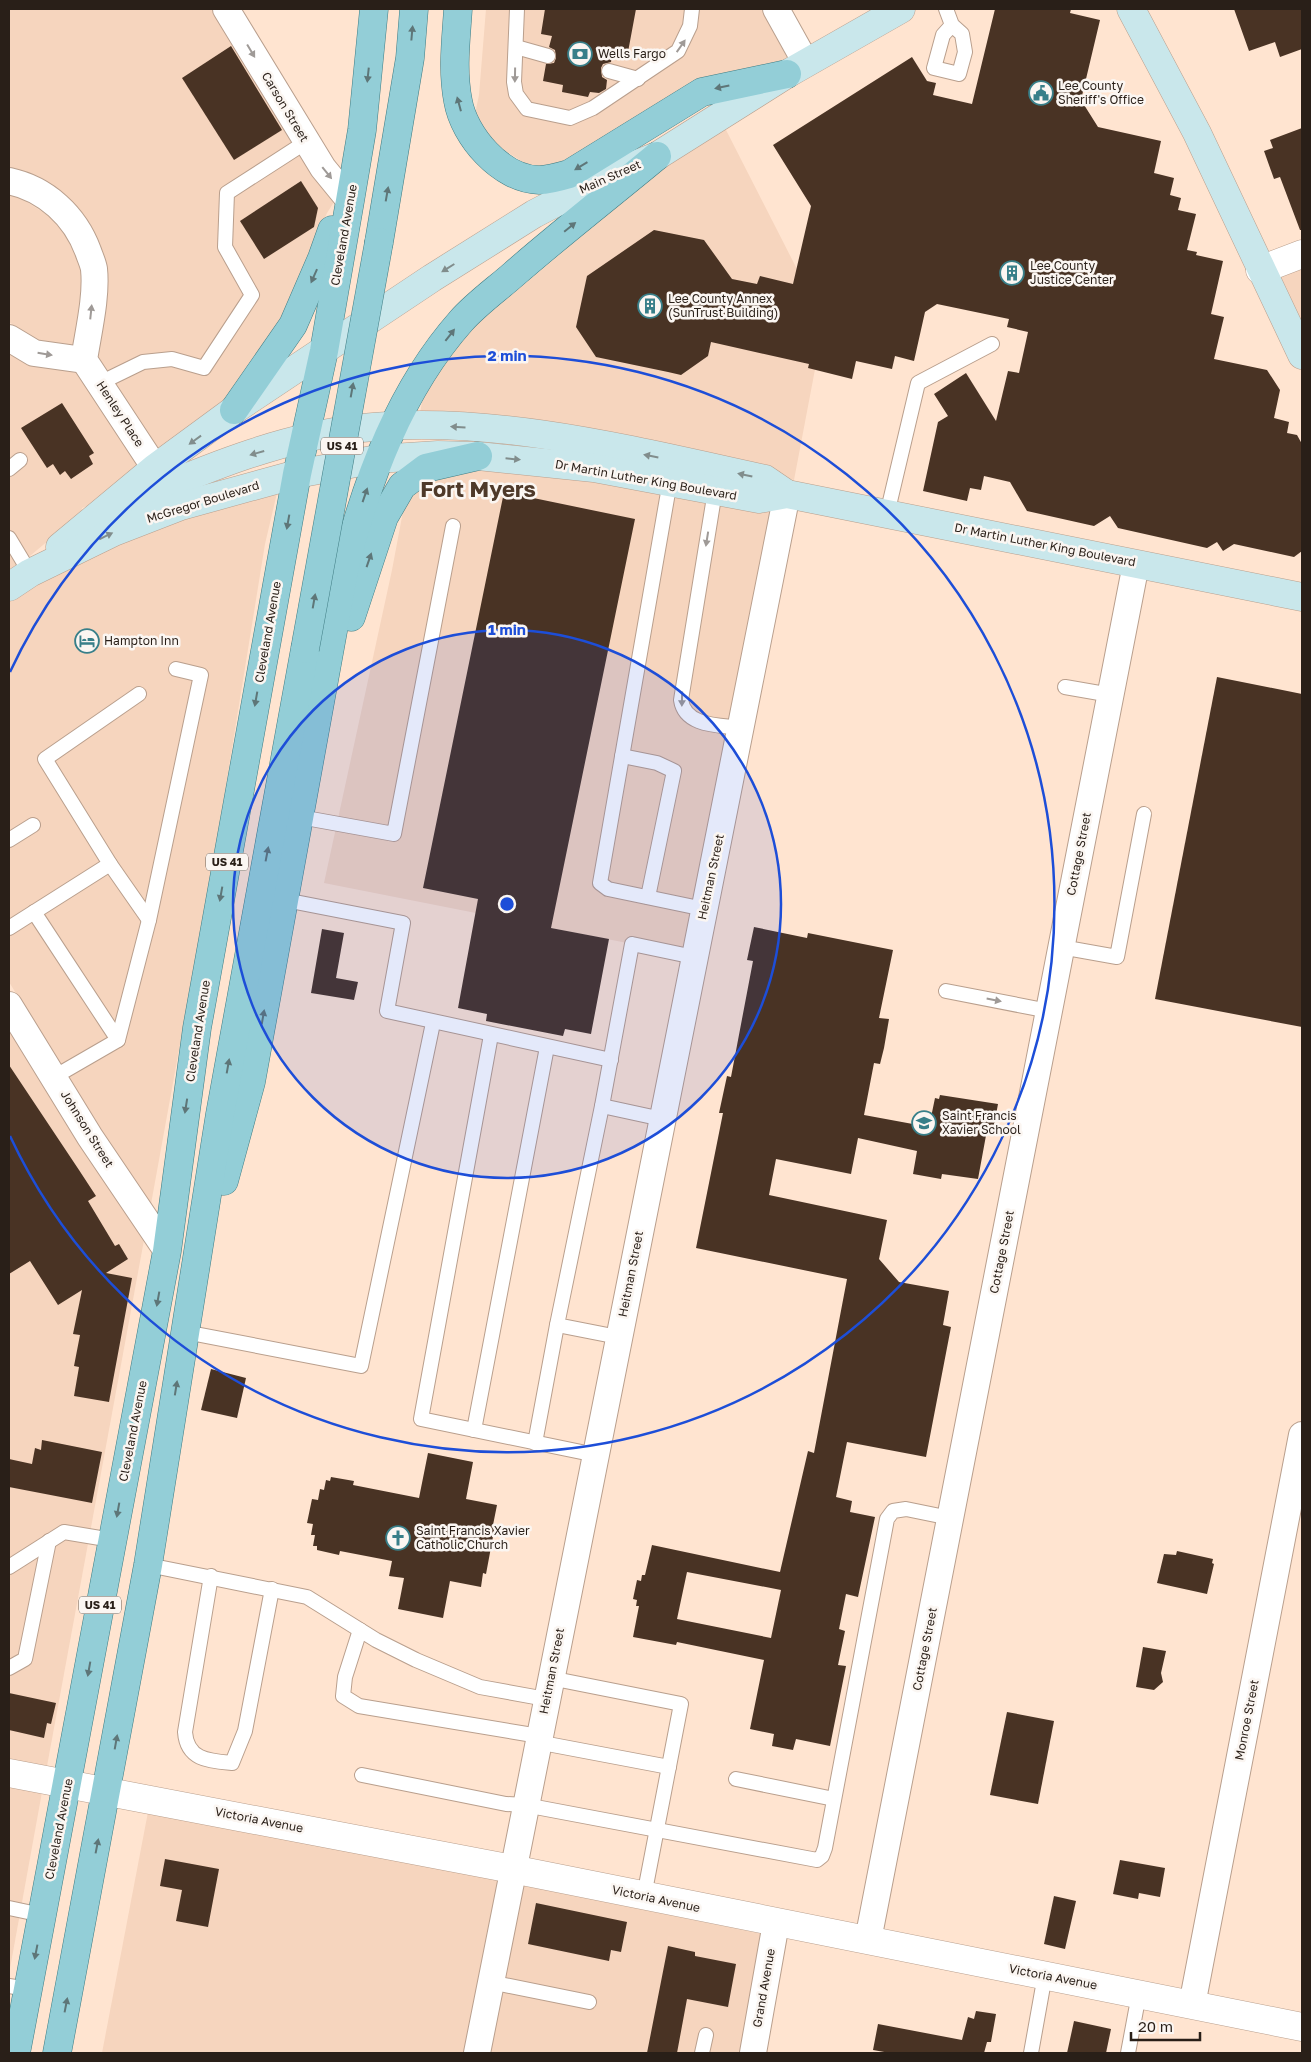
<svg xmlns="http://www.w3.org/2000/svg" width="1311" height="2062" font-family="'Golos Text',sans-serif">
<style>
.built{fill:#f6d5be}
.building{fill:#493324;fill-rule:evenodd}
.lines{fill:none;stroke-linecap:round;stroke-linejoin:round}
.service-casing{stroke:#b99f8d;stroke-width:16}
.minor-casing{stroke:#b99f8d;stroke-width:28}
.tertiary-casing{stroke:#b99f8d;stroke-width:29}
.secondary-casing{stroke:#b99f8d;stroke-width:29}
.primary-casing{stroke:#3f7c83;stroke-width:29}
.service{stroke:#fff;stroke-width:14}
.minor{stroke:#fff;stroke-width:26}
.tertiary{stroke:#fff;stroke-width:28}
.secondary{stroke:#c9e7eb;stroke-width:28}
.primary{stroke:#93ced7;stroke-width:28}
.primary-bridge-casing{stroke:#3f7c83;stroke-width:29;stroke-linecap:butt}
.primary-bridge{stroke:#93ced7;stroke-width:28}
.oneway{fill:#5e7678}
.oneway2{fill:#9f9a97}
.oneway3{fill:#818d8c}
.ring{fill:none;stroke:#1d4ed8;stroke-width:2.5}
.labels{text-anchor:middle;stroke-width:5;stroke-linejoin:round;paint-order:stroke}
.shield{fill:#fbf6f2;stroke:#686059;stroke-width:1}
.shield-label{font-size:11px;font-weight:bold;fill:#291f18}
.poi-label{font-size:12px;fill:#291f18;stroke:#fbf6f2;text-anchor:start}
.street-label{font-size:12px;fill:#291f18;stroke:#fbf6f2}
.town-label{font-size:22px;font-weight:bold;fill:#4e3929;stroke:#fbf6f2}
.centre{fill:#1d4ed8;stroke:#fbf6f2;stroke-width:2.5}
.ring-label{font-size:15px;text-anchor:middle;font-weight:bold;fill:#1d4ed8;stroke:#fbf6f2;stroke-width:5;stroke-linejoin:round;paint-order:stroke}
</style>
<rect width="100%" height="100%" fill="#ffe4d0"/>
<g class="built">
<path d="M9 9H211L313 176 334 202 327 213 283 319 226 401 159 450 97 356 105 263 90 223 66 195 30 173 9 168Z"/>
<path d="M486 9H761L789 58 564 162 540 167 526 164 501 148 485 133 475 114 479 95Z"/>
<path d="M725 128 824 322 794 480 420 413 423 396 437 373 470 330 663 168 672 164V162Z"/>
<path d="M9 195 19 197 52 218 70 240 82 271 80 312 74 345 38 340 9 322Z"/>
<path d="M1302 267V327L1278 277Z"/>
<path d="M9 353 28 364 77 373 138 466 91 504 82 508 81 513 24 561 9 571Z"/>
<path d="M479 469 592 481 772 510 683 954 324 883 392 570 404 506 409 496 431 481Z"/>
<path d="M277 493 265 544 218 835 151 1204 100 1129 9 982V601L36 584 118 544 184 519Z"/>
<path d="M9 1029 144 1240 47 1766 9 1759Z"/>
<path d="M9 1786 42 1792 9 1974Z"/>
<path d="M148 1812 498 1880 464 2053H102Z"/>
<path d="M521 1885 762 1934 740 2053H489Z"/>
</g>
<g class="building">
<path d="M545 9H636L628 52 613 49 611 62 603 64 601 68 602 77 607 80 606 89 599 93 590 92 588 97 562 92 563 85 543 81 546 64 554 63 556 58 555 50 549 47 552 36 541 34Z"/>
<path d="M995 9H1071L1070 13 1100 20 1081 100 1098 127 1161 141 1154 173 1174 178 1170 195 1181 198 1178 210 1196 214 1187 250 1197 252 1196 255 1223 261 1211 314 1224 317 1214 359 1267 370 1280 390 1274 418 1289 422 1287 433 1297 435 1302 444V551L1294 557 1234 544 1223 551 1217 542 1207 548 1118 528 1110 516 1094 526 1027 511 1010 482 984 476 981 490 970 488 967 501 923 491 938 422 948 416 934 394 966 373 996 421 1008 371 1019 373 1028 332 1007 327 1009 319 937 304 925 312 914 361 895 356 892 369 856 361 852 379 808 368 809 364 711 342 708 356 681 375 668 372 596 357 576 327 587 276 654 230 704 240 732 279 757 284 760 276 793 284 811 206 773 145 912 57 927 81 936 83 933 95 972 104Z"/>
<path d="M1234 9H1302V49L1280 57 1275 42 1249 51Z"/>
<path d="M231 46 282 130 234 160 182 78Z"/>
<path d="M1302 128V230H1300L1280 177 1274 179 1264 151 1273 148 1270 140Z"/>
<path d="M301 181 318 208 314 227 264 259 240 221Z"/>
<path d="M62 403 94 453 89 456 93 464 71 479 65 471 60 475 53 464 47 468 21 428Z"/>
<path d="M504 492 635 519 551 928 609 939 591 1034 565 1029 563 1036 486 1021 487 1014 458 1008 478 899 423 888Z"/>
<path d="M1217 677 1302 694V1027L1155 999Z"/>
<path d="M754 927 807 938 808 933 893 950 879 1018 889 1019 884 1048 880 1064 874 1063 864 1115 929 1127 935 1098 939 1099 940 1095 998 1104 993 1131 987 1130 978 1179 942 1174 941 1179 913 1174 917 1151 858 1138 851 1174 776 1159 769 1195 887 1220 879 1259 899 1282 949 1291 943 1325 951 1327 926 1457 847 1442 836 1497 852 1501 850 1512 875 1517 858 1597 846 1594 839 1629 845 1631 838 1665 846 1666 830 1746 796 1739 793 1750 772 1746 774 1734 750 1729 764 1660 677 1642 676 1645 633 1637 639 1606H636L637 1600 633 1599 637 1580 641 1581 642 1575H645L652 1545 780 1572 808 1451 814 1453 847 1279 696 1248 723 1113H719L727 1076 731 1077 753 961 747 960ZM687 1572 781 1590 771 1638 677 1619Z"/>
<path d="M322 929 344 933 336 978 358 982 354 1000 311 993Z"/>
<path d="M9 1065 79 1170 96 1196 88 1201 115 1246 119 1244 128 1259 106 1273 132 1278 109 1402 74 1396 79 1367 74 1366 80 1335 73 1334 82 1290 58 1305 30 1261 9 1274Z"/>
<path d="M211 1369 246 1378 237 1418 201 1410Z"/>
<path d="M42 1440 102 1452 92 1503 9 1487V1459L32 1464 35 1448 41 1450Z"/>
<path d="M428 1453 473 1462 466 1499 497 1505 493 1525 495 1526 486 1574 483 1573 481 1587 450 1581 443 1618 398 1609 404 1578 389 1576 392 1561 340 1551 339 1555 317 1550V1546H313L315 1535H311L313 1524 307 1523 312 1499 318 1500 320 1489 324 1490 326 1480 330 1481 331 1477 354 1481 353 1485 419 1498Z"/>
<path d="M1177 1551 1213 1559 1212 1563 1214 1564 1207 1594 1157 1583 1164 1554 1176 1555Z"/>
<path d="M1143 1647 1166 1651 1161 1673 1163 1682 1154 1690 1136 1687Z"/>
<path d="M9 1693 56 1703 51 1724 47 1723 44 1738 9 1730Z"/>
<path d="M1007 1712 1054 1721 1038 1804 990 1795Z"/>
<path d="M165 1859 219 1869 208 1927 176 1921 182 1890 160 1886Z"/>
<path d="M1120 1860 1165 1868 1160 1897 1139 1893 1138 1899 1113 1894Z"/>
<path d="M1054 1896 1076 1901 1065 1949 1044 1944Z"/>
<path d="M536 1903 627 1922 621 1952 611 1950 609 1961 528 1944Z"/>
<path d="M668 1946 695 1952V1956L736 1964 728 2007 687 1999 677 2053H647Z"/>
<path d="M976 2011 996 2014 991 2042H987L984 2053H890L873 2050 878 2024 962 2040 968 2017 974 2019Z"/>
<path d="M1074 2021 1111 2029 1106 2053H1067Z"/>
</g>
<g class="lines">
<g class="service-casing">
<g id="service">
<path d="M517 9 514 82 516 94 527 109 570 118 593 108 678 51 690 26 692 9"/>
<path d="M946 9 952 25 962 34 965 52 959 74 934 68 943 35 952 25"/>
<path d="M516 47 548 56"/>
<path d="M609 71 638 79"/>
<path d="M100 383 143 362 172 359 204 368 252 295 225 247 227 193 306 142"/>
<path d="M9 469 20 460"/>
<path d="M670 481 600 883 608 889 704 909"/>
<path d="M715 491 681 700C685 727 720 725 741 728"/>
<path d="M887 514 918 383 992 344"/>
<path d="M9 538 30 573"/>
<path d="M1065 687 1111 695"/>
<path d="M622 756 657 763 674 771 648 897"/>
<path d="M300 817 394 834 453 526"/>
<path d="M9 840 33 825"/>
<path d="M110 864 149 920"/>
<path d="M285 900 403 923 387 1011 611 1060"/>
<path d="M34 912 118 1040"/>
<path d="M9 928 110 864 45 759 139 694"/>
<path d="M1061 947 1117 957 1144 814"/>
<path d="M946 991 1049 1011"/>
<path d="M491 1035 421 1419 596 1455"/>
<path d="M54 1077 118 1040 149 920 201 675 176 669"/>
<path d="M602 1106 557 1325 618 1337"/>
<path d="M662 1119 602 1106 632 944 694 957"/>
<path d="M185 1332 361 1366 433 1023"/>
<path d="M474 1430 547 1047"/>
<path d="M535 1443 557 1325"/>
<path d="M148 1565 307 1597 376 1640 416 1660 480 1687 546 1699"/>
<path d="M9 1567 64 1532 112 1540"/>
<path d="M211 1576 185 1732C187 1760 209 1761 232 1763L245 1731 272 1589"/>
<path d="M360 1630 345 1677 343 1696 359 1706 539 1736"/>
<path d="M9 1668 25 1659 49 1541"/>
<path d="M550 1678 681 1704 644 1896"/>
<path d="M537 1742 669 1767"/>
<path d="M362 1775 506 1804 525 1805 817 1860 822 1856 825 1848 887 1519 893 1511 906 1509 950 1518"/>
<path d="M736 1779 834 1799"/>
<path d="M9 1908 42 1915"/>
<path d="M490 1982 589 2002"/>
<path d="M9 1986 28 1989"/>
<path d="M702 2053 706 2035"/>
<path d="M1031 2053 1045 1975"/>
<path d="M1128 2053 1139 1994"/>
</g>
</g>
<g class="minor-casing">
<g id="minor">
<path d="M226 9 323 168 350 201"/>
<path d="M776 9 806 63"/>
<path d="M9 181C46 189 75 216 88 251 90 257 93 263 94 269 97 297 88 333 84 360L155 468"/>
<path d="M9 338 34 353 84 360"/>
<path d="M9 1005 90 1137 167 1251"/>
<path d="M868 1940 1136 564"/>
<path d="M1192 2005 1302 1435"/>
<path d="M477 2053 787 494"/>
<path d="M753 2053 776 1923"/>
</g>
</g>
<g class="tertiary-casing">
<g id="tertiary">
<path d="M1260 270 1302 254"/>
<path d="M9 1773 512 1869 1302 2027"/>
</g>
</g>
<g class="secondary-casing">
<g id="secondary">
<path d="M1131 9 1197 133 1302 355"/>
<path d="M128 502C202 470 281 437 362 428 494 414 636 451 765 479L787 494"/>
<path d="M60 547 155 468 234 410 432 278 534 214 603 178 657 156 787 74 901 9"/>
<path d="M9 587 30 573 114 532 181 506 297 474 377 459 438 455 478 456 594 468 759 499 787 494 1302 597"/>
</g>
</g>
<g class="primary-casing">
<g id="primary">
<path d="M458 9C456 40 452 70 458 101 464 136 501 179 539 180 549 180 559 177 569 174L702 92 787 74"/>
<path d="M379 242 410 58 414 9"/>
<path d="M234 410 293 325 322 258 332 230"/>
<path d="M351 617 384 517 402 486 426 468 478 456"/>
<path d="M224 1181 251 1082 345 565C368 478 400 390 461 321 476 304 497 289 514 274 561 233 610 195 657 156"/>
<path d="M16 2053 167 1251 197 1028 297 474 324 351 350 201 362 130 374 9"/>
<path d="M57 2053 148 1565 220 1114 305 649"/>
</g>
</g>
<use href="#service" class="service"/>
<use href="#minor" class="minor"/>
<use href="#tertiary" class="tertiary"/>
<use href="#secondary" class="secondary"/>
<use href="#primary" class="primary"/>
<g class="primary-bridge-casing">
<path id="primary-bridge" d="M305 649 379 242"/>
</g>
<use href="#primary-bridge" class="primary-bridge"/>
</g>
<defs><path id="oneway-solid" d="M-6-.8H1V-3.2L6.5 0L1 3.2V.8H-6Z" transform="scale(1.25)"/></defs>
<g class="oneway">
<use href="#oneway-solid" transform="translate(412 33) rotate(-85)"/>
<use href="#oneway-solid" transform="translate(368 75) rotate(96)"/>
<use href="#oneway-solid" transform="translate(722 87) rotate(168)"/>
<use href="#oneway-solid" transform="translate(459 104) rotate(-105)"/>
<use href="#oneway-solid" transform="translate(581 166) rotate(149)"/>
<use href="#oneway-solid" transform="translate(387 194) rotate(-80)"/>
<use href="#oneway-solid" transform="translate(570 227) rotate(-39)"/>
<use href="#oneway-solid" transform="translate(314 276) rotate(114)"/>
<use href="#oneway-solid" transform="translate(450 335) rotate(-52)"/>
<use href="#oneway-solid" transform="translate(352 390) rotate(-80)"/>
<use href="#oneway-solid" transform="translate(365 495) rotate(-71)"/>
<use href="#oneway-solid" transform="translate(288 522) rotate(100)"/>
<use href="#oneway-solid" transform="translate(369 560) rotate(-71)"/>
<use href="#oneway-solid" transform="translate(314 601) rotate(-80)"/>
<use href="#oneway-solid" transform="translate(256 699) rotate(100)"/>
<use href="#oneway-solid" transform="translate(267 854) rotate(-79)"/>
<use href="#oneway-solid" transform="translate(221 894) rotate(100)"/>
<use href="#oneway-solid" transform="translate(263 1017) rotate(-80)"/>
<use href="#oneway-solid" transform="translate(228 1066) rotate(-80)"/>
<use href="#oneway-solid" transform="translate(186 1106) rotate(99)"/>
<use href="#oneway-solid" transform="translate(158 1299) rotate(100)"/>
<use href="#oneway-solid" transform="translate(176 1388) rotate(-81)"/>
<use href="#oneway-solid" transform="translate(118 1510) rotate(100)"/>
<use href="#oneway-solid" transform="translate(89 1669) rotate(100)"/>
<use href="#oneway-solid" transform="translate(116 1742) rotate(-80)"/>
<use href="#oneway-solid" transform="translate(97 1846) rotate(-79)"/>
<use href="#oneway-solid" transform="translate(36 1952) rotate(101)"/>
<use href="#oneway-solid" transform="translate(66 2005) rotate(-79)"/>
</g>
<g class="oneway2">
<use href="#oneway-solid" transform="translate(681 46) rotate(-55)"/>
<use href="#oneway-solid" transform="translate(251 51) rotate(59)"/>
<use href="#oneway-solid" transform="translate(515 75) rotate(91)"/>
<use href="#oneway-solid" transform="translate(327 173) rotate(51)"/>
<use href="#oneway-solid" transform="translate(91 312) rotate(-84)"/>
<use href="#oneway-solid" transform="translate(45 354) rotate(9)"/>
<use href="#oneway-solid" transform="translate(707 539) rotate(99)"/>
<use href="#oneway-solid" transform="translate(682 699) rotate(91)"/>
<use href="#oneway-solid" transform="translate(994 1000) rotate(11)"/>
</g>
<g class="oneway3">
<use href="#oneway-solid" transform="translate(448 268) rotate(148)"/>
<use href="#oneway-solid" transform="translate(458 427) rotate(-177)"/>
<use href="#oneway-solid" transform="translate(195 440) rotate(144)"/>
<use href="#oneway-solid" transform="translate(257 453) rotate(164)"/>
<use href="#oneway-solid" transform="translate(651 456) rotate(-169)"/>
<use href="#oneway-solid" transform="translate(513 459) rotate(6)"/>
<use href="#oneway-solid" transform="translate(745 475) rotate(-168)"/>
<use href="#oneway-solid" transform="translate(106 536) rotate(-26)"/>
</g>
<circle cx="507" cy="904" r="274" fill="#1d4ed8" fill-opacity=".12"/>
<g class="ring">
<circle cx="507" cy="904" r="274"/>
<path d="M10 672A548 548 0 1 1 10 1136"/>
</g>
<defs>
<g id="bank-ring" transform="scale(1.25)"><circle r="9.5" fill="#fbf6f2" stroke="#387f89" stroke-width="1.5"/><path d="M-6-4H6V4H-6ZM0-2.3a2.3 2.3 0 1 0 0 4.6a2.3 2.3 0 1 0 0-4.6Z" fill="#387f89"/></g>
<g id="civic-ring" transform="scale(1.25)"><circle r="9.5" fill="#fbf6f2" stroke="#387f89" stroke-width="1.5"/><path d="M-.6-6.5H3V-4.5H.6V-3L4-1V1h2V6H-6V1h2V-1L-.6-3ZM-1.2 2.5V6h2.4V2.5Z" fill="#387f89"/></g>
<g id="building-ring" transform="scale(1.25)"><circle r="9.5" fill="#fbf6f2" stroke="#387f89" stroke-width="1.5"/><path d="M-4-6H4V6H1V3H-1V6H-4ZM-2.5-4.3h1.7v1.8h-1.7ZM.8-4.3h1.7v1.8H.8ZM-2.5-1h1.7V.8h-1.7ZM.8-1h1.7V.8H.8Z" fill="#387f89"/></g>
<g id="hotel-ring" transform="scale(1.25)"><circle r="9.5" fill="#fbf6f2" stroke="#387f89" stroke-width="1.5"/><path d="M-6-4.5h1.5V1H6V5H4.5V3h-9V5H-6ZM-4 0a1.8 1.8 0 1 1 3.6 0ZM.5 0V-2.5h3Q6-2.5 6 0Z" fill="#387f89"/></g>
<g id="school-ring" transform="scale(1.25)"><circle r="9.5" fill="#fbf6f2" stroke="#387f89" stroke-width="1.5"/><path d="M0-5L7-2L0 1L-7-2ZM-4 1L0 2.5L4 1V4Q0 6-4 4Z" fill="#387f89"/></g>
<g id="church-ring" transform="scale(1.25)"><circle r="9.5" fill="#fbf6f2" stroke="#387f89" stroke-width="1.5"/><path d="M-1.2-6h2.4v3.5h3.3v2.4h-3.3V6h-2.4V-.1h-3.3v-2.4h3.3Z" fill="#387f89"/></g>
</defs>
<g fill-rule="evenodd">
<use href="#bank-ring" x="580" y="54"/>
<use href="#civic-ring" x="1041" y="93"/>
<use href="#building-ring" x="1012" y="273"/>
<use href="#building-ring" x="650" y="306"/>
<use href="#hotel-ring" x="87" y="641"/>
<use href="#school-ring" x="924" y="1123"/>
<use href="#church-ring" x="398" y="1538"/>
</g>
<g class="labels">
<g class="shield">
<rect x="321" y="437.5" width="42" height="17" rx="4"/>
<rect x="206" y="853.5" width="42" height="17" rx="4"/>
<rect x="79" y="1596.5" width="42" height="17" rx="4"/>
</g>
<g class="shield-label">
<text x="342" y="450">US 41</text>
<text x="227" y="866">US 41</text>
<text x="100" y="1609">US 41</text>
</g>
<g class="poi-label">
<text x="598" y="58">Wells Fargo</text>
<text x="1058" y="90">Lee County<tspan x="1058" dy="14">Sheriff's Office</tspan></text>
<text x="1030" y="270">Lee County<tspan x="1030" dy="14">Justice Center</tspan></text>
<text x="668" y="303">Lee County Annex<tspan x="668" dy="14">(SunTrust Building)</tspan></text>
<text x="104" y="645">Hampton Inn</text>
<text x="942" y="1120">Saint Francis<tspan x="942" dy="14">Xavier School</tspan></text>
<text x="416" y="1535">Saint Francis Xavier<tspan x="416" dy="14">Catholic Church</tspan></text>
</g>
<g class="street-label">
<text transform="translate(285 107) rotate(59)" y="4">Carson Street</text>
<text transform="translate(610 177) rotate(-24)" y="4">Main Street</text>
<text transform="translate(344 235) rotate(-80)" y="4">Cleveland Avenue</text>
<text transform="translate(120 414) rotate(57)" y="4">Henley Place</text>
<text transform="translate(646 480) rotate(10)" y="4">Dr Martin Luther King Boulevard</text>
<text transform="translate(203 502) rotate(-17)" y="4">McGregor Boulevard</text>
<text transform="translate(1045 545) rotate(11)" y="4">Dr Martin Luther King Boulevard</text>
<text transform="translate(268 632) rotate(-80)" y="4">Cleveland Avenue</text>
<text transform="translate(1079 854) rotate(-79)" y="4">Cottage Street</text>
<text transform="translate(711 877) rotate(-78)" y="4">Heitman Street</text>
<text transform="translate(198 1031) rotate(-81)" y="4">Cleveland Avenue</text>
<text transform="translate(87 1129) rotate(58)" y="4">Johnson Street</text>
<text transform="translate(1002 1252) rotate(-79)" y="4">Cottage Street</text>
<text transform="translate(631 1274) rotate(-79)" y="4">Heitman Street</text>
<text transform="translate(133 1431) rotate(-79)" y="4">Cleveland Avenue</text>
<text transform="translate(925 1649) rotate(-79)" y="4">Cottage Street</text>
<text transform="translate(552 1671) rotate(-79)" y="4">Heitman Street</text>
<text transform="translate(1247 1720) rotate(-79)" y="4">Monroe Street</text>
<text transform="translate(259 1820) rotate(11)" y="4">Victoria Avenue</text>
<text transform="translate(59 1829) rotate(-79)" y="4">Cleveland Avenue</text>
<text transform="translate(656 1899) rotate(12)" y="4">Victoria Avenue</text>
<text transform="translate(1053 1977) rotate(11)" y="4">Victoria Avenue</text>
<text transform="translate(764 1988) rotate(-80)" y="4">Grand Avenue</text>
</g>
<g class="town-label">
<text x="478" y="497">Fort Myers</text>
</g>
</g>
<circle cx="507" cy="904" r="8" class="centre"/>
<g class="ring-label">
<text x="507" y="361">2 min</text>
<text x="507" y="635">1 min</text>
</g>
<rect width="1311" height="2062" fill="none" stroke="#291f18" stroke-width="20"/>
<path d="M1131 2032v8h69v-8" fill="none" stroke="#291f18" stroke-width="2.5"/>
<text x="1138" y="2032" font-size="15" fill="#291f18" stroke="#fbf6f2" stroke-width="4" paint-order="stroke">20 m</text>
</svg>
